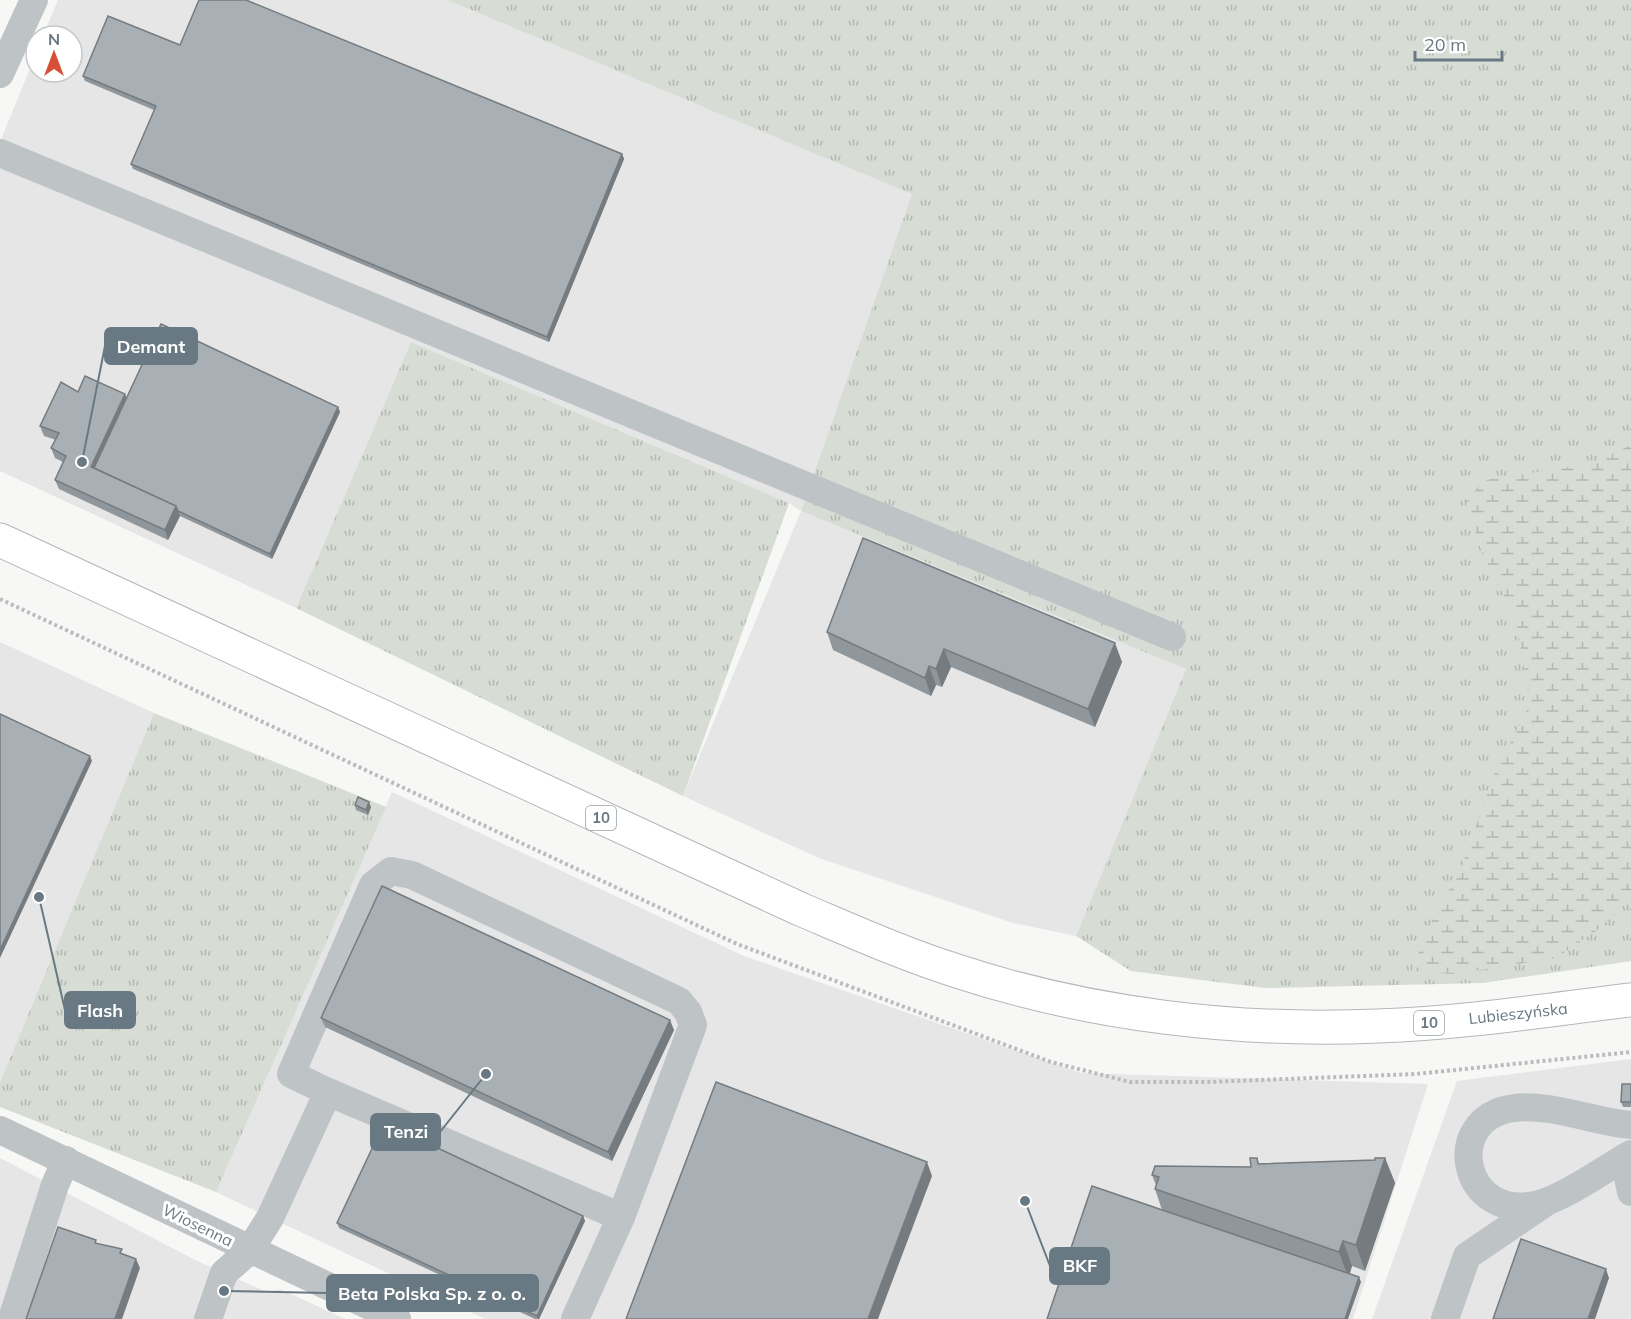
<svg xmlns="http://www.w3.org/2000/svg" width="1631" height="1319" font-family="Mulish,sans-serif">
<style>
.built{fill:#e5e6e5}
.grass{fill:url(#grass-tufts)}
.wetland{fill:url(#wetland-marsh)}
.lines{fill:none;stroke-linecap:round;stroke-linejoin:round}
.major-casing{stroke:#b2b7ba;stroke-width:35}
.path{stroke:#b9bcbe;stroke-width:4;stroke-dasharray:3 3;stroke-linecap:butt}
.minor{stroke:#bec3c6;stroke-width:28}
.major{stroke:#fff;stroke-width:33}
.wall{fill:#90979c}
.shaded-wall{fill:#767b7f}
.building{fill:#a8b0b5;stroke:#767b7f;stroke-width:1.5}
.labels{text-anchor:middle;stroke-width:6;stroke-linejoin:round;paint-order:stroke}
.shield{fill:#fff;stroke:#95a1a8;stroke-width:1.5}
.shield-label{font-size:15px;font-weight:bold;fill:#687983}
.street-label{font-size:16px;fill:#687983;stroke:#fff}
.leader{fill:none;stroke:#687983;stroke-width:2}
.callout-dot{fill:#687983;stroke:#fff;stroke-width:2}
.callout{fill:#687983;stroke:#687983;stroke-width:2}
.callout-label{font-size:18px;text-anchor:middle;font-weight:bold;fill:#fff}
</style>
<defs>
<pattern id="grass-tufts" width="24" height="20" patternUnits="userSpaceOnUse" patternTransform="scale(1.5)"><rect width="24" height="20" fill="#d7dcd4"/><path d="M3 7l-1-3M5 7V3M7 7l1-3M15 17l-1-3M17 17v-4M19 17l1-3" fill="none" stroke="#b2b7b1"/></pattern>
<pattern id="wetland-marsh" width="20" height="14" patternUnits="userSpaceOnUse" patternTransform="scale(1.5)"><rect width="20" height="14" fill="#d7dcd4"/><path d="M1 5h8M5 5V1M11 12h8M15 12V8" fill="none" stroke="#b2b7b1"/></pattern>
</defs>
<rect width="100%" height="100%" fill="#f7f7f5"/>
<g class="built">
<path d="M58 0H447L913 194 801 511 1186 669 1076 936 1013 923 819 858 683 796 801 511 789 503 411 342 296 608 0 471V142L36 54V72H72V36H43Z"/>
<path d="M0 642 154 713 0 1082Z"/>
<path d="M392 792 744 956 1081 1073 1428 1084 1353 1319H485L216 1192Z"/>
<path d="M1631 1059V1319H1372L1457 1081Z"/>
<path d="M0 1158 195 1260 269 1293 280 1289 345 1319H0Z"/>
</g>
<g class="grass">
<path d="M447 0H1631V961L1483 983 1265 988 1131 971 1076 936 1186 669 801 511 912 194Z"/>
<path d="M411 342 789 503 683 796 296 608Z"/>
<path d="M154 713 386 807 216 1192 0 1107V1082Z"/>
</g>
<path class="wetland" d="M1631 445V896L1600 928 1556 958 1454 974 1412 971 1426 932 1462 866 1493 777 1530 704 1516 619 1482 553 1466 500 1485 480 1591 464Z"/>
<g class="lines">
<g class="major-casing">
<path id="major" d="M0 540 800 909C852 931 903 954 957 971 1091 1015 1237 1032 1378 1026 1463 1023 1547 1010 1631 1000"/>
</g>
<path class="path" d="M0 599 737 944 1051 1062 1130 1082H1207L1416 1074 1631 1052"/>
<g class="minor">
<path d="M0 74 34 0"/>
<path d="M0 153 1172 637"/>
<path d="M328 1092 621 1217"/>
<path d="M1631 1125C1595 1122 1549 1103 1514 1108 1440 1118 1462 1224 1539 1204 1566 1197 1606 1168 1631 1154"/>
<path d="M0 1130 397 1319"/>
<path d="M1624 1158 1631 1192"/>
<path d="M12 1319 55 1185 66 1160"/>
<path d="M208 1319 224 1273 249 1251 270 1218 328 1092 291 1074 373 885 391 871 412 875 679 1001 688 1012 693 1025 621 1217 575 1319"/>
<path d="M1445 1319 1467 1256 1545 1203"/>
</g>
<use href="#major" class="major"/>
</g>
<g class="wall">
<path d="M180 45 622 154 624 159 549 342 133 169 131 164 154 110 85 81 83 76Z"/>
<path d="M78 392 125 394 126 399 338 407 340 412 272 559 180 516 168 540 59 489 55 480 63 462 55 458 51 448 56 440 44 436 40 426Z"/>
<path d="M827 632 1122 662 1095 727 951 667 942 687 936 685 931 696 833 650Z"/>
<path d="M355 805 371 807 368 815 356 810Z"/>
<path d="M321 1018 674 1030 612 1161 325 1027Z"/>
<path d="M1631 1084V1107H1623L1621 1102Z"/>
<path d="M1257 1158 1259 1164 1375 1160 1385 1158 1395 1183 1365 1271 1352 1266 1350 1274 1361 1282 1162 1210 1155 1189 1156 1185 1152 1175 1251 1167Z"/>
<path d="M583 1216 585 1221 539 1319H535L339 1228 337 1223Z"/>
</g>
<g class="shaded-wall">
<path d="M622 154 624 159 549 342 547 337Z"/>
<path d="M125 394 128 404 96 473 91 467Z"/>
<path d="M338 407 340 412 272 559 270 554Z"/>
<path d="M176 506 180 516 168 540 165 530Z"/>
<path d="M1115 643 1122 662 1095 727 1088 709Z"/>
<path d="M944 649 951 667 942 687 936 669Z"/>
<path d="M929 666 936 685 931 696 925 678Z"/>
<path d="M90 756 92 761 0 958V950Z"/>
<path d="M369 802 371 807 368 815 366 810Z"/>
<path d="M670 1020 674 1030 612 1161 608 1152Z"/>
<path d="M1385 1158 1395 1183 1365 1271 1356 1245Z"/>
<path d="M927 1162 932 1176 878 1319H868Z"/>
<path d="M583 1216 585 1221 539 1319H538L537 1316Z"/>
<path d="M1343 1241 1352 1266 1348 1277 1339 1252Z"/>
<path d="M136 1259 140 1268 122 1319H115Z"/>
<path d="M1606 1269 1609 1278 1595 1319H1588Z"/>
<path d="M1359 1277 1361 1282 1348 1319H1345Z"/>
</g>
<g class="building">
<path d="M199 0H246L622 154 547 337 131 164 156 106 83 76 108 16 180 45Z"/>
<path d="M161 324 338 407 270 554 178 511 176 506 94 468Z"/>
<path d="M85 376 125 394 91 467 176 506 165 530 55 480 66 456 51 448 59 433 40 426 61 382 78 392Z"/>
<path d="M863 538 1115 643 1088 709 944 649 936 669 929 666 925 678 827 632Z"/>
<path d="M0 714 90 756 0 950Z"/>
<path d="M358 797 369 802 366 810 355 805Z"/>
<path d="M382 886 670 1020 608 1152 321 1018Z"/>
<path d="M716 1082 927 1162 868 1319H626Z"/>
<path d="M1622 1084H1631V1102H1621Z"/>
<path d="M384 1123 583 1216 537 1316 337 1223Z"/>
<path d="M1250 1158H1257L1258 1164 1375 1160V1158H1385L1356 1245 1343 1241 1339 1252 1155 1189 1159 1177 1152 1175 1155 1166 1251 1167Z"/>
<path d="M1092 1186 1359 1277 1345 1319H1047Z"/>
<path d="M58 1227 96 1240 95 1243 122 1249 120 1253 136 1259 115 1319H26Z"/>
<path d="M1521 1239 1606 1269 1588 1319H1493Z"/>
</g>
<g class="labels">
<g class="shield">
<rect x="586" y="806" width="30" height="24" rx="4.5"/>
<rect x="1414" y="1011" width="30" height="24" rx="4.5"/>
</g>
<g class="shield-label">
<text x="601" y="823">10</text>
<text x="1429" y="1028">10</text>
</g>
<g class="street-label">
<text transform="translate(1518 1013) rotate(-6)" y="6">Lubieszyńska</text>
<text transform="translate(198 1225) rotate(26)" y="6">Wiosenna</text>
</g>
</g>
<path class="leader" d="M82 462L105 346M39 897L65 1010M486 1074L440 1132M1025 1201L1050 1266M224 1291L327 1293"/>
<g class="callout-dot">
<circle cx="82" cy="462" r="6"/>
<circle cx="39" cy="897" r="6"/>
<circle cx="486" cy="1074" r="6"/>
<circle cx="1025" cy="1201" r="6"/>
<circle cx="224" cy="1291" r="6"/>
</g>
<g class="callout">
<rect x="105" y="328" width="92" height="36" rx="6"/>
<rect x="65" y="992" width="70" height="36" rx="6"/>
<rect x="371" y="1114" width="69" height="36" rx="6"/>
<rect x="1050" y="1248" width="59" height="36" rx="6"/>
<rect x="327" y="1275" width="211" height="36" rx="6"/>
</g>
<g class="callout-label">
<text x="151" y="353">Demant</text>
<text x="100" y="1017">Flash</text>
<text x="406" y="1138">Tenzi</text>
<text x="1080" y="1272">BKF</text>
<text x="432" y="1300">Beta Polska Sp. z o. o.</text>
</g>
<g transform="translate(54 54)"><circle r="28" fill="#ffffff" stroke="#c3c9cd" stroke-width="1.5"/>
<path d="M0-4.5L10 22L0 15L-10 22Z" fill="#d75035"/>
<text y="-9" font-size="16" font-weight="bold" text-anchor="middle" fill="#687983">N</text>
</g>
<path d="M1415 51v9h87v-9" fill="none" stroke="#687983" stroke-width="3"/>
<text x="1424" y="51" font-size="18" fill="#687983" stroke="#ffffff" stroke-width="4.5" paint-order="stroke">20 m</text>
</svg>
